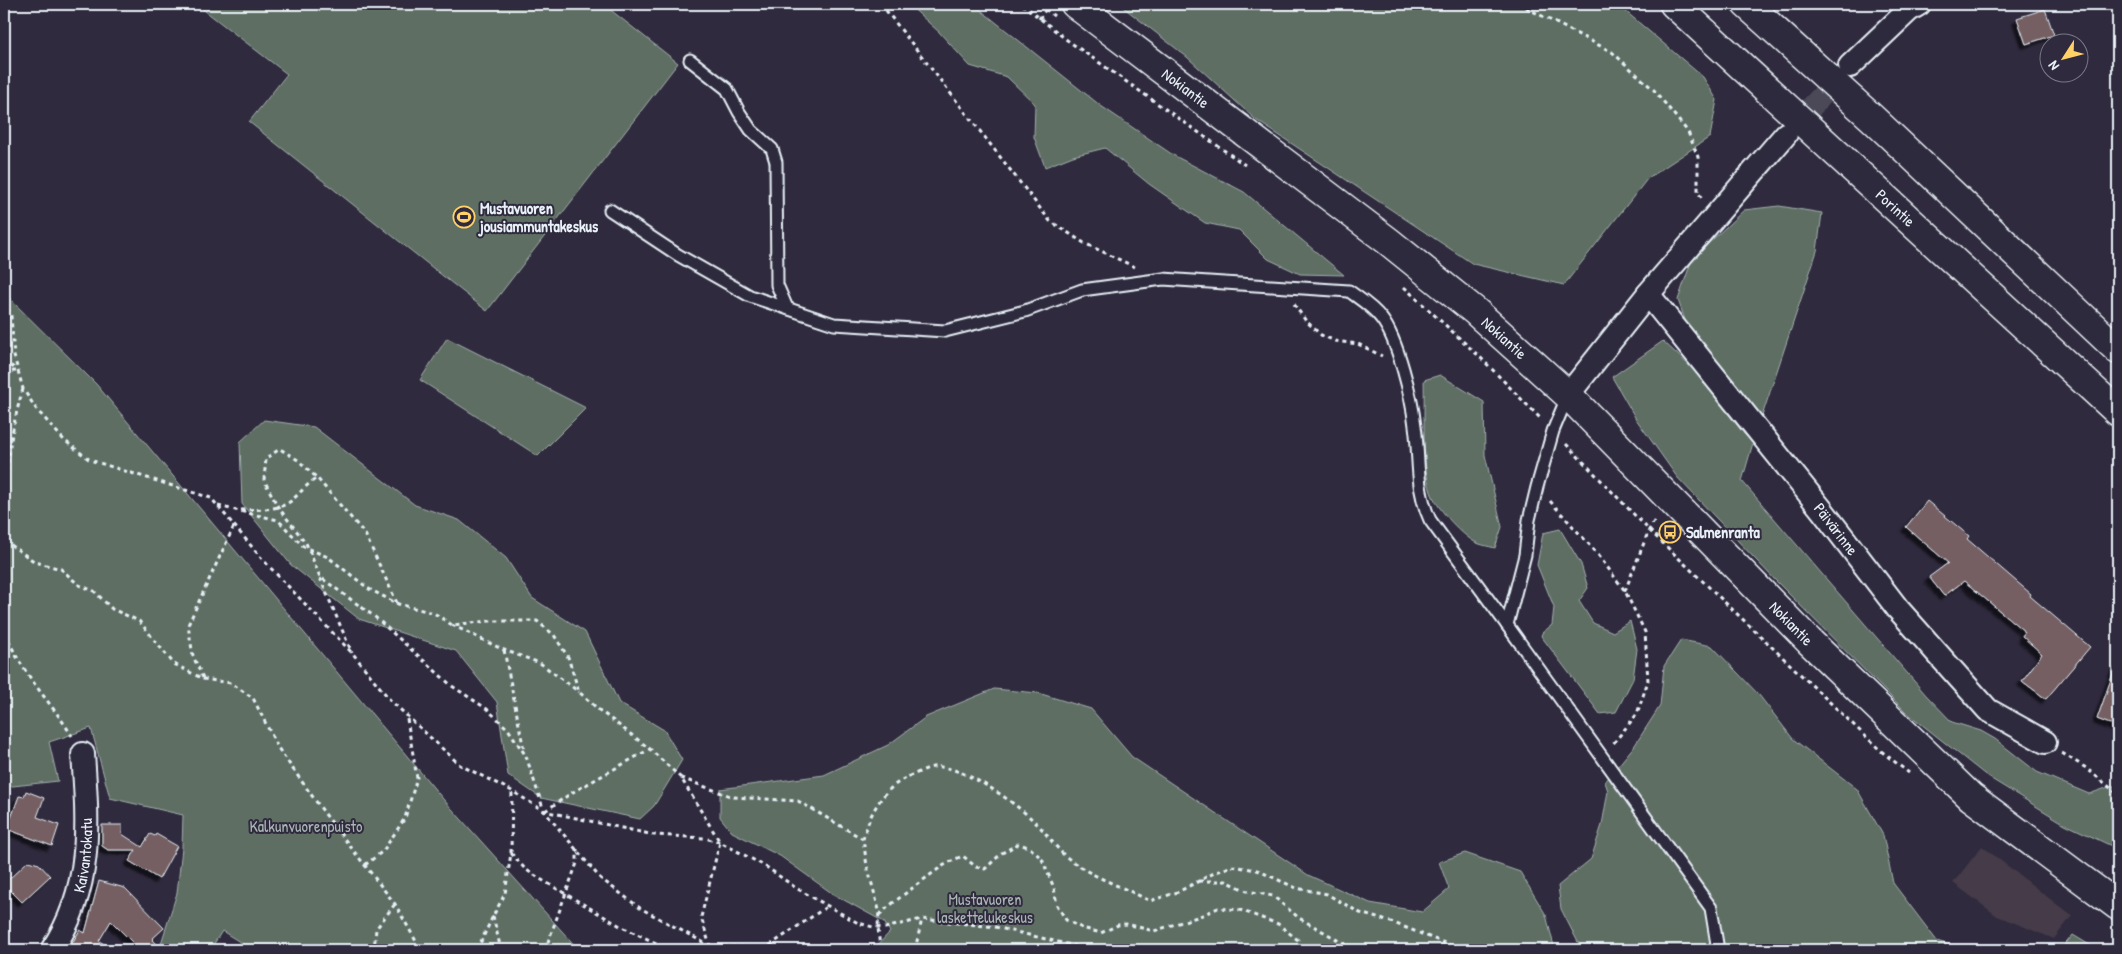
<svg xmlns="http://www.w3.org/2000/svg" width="2122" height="954" font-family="'Patrick Hand',sans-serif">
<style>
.built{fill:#443a48}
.green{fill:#5e6e64;stroke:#a3b0ae}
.building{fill:#745e62;stroke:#e8f1f8;filter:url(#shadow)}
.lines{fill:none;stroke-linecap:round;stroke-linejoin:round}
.street-tunnel{stroke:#4b4859;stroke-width:22;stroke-dasharray:22 11;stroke-linecap:butt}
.lane-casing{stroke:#e8f1f8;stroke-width:15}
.street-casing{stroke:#e8f1f8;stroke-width:26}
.secondary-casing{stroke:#e8f1f8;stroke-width:31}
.highway-casing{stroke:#e8f1f8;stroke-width:31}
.path{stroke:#e8f1f8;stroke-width:3;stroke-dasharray:4 4;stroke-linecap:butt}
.lane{stroke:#2f2a3d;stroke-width:11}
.street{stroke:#2f2a3d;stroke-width:22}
.secondary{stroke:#2f2a3d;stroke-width:28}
.highway{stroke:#2f2a3d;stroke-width:28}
.labels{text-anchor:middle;stroke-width:4;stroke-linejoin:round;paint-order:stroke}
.street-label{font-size:16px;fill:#e8f1f8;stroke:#2f2a3d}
.poi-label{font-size:16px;font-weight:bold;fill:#e8f1f8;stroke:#2f2a3d;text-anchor:start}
.park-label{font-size:16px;fill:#aab6b5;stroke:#2f2a3d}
</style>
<defs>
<filter id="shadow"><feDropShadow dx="-4.5" dy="4.5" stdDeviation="1" flood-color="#0009"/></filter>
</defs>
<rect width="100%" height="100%" fill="#2f2a3d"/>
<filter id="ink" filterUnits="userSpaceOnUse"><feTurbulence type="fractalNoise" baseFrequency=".02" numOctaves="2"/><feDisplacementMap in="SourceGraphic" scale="10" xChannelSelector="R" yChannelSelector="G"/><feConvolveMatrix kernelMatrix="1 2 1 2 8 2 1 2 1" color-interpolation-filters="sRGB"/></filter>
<g filter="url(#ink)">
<path class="built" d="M1982 846 2072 916 2054 939 1997 916 1953 883Z"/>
<g class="green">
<path d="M196 4H603L678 63 487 311 249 122 287 74Z"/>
<path d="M908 4H973L1101 106 1173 155 1244 192 1344 275 1300 274 1268 259 1239 230 1205 223 1149 184 1105 148 1073 156 1045 167 1034 137 1035 104 1007 77 970 66 939 32Z"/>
<path d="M1119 4H1617L1703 77 1717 100 1710 137 1648 178 1564 285 1473 264 1256 120 1187 57Z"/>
<path d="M1779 206 1822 213 1817 251 1762 416 1691 337 1678 300 1692 259 1744 210Z"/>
<path d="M4 293 96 384 443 799 579 950H253L222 931 210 950H159L177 893 182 848 183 815 110 798 91 728 49 742 58 781 4 787Z"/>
<path d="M447 338 586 408 538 456 420 380Z"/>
<path d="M1663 341 1694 370 1744 434 1753 443 1742 481 1926 695 1952 722 1981 731 1995 739 2037 772 2089 794 2112 786H2118V849L2065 824 1988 777 1906 712 1777 582 1677 477 1636 419 1612 377Z"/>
<path d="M1440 375 1484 402 1485 455 1502 527 1495 548C1488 546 1479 545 1473 541 1459 532 1436 507 1431 492 1421 464 1425 411 1424 380Z"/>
<path d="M264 420 314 427 415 505 459 520 506 558 532 598 585 632 619 703 664 730 682 760 654 806 640 819 541 798 508 775 497 702 456 651 359 619 291 565 242 504 240 442Z"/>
<path d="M1560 529 1581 564 1588 588 1579 601 1593 623 1613 632 1630 621 1637 649 1633 679 1616 712 1600 714 1541 636 1542 633 1552 625 1554 607 1537 565 1543 533Z"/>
<path d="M1681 640 1712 646 1759 695 1793 739 1857 789 1883 835 1893 883 1937 941 1965 950H1695L1692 947 1676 950H1582L1561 909 1558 886 1591 859 1602 825 1608 791 1605 782 1635 745 1660 706 1664 666Z"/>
<path d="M994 689 1038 693 1091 709 1132 757 1308 875 1370 903 1422 912 1449 889 1439 862 1465 853 1520 872 1546 915 1555 950H873L890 932 884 922 833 894 780 856 732 832 720 817V789L824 775 888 745 926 717Z"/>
<path d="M2073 935 2098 950H2060Z"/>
</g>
<g class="building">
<path d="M2045 9 2054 35 2026 44 2017 18Z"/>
<path d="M1927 501 1969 536 1967 539 2031 594 2030 596 2090 647 2046 699 2022 681 2042 654 2022 636 2025 632 1964 581 1944 596 1929 577 1948 563 1906 527Z"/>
<path d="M2116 665H2118V727L2097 719Z"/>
<path d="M26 791 44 798 37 817 59 825 52 846 7 829 19 796 24 797Z"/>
<path d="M102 825H122V834L142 847 150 834 155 836 156 834 177 846 159 879 129 861 136 850H108L102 846Z"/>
<path d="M28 861 39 864 50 876 22 902 4 884Z"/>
<path d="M99 881 125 888 164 928 152 939 163 950H140L111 921 99 941 115 950H68L80 930 85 933Z"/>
</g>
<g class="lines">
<path class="street-tunnel" d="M1788 132 1845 71"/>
<g class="lane-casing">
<g id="lane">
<path d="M690 60 727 89 739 112 751 130 772 149 776 162 777 285 787 308"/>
<path d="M610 210 678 255 750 296 834 324 945 331 1025 311 1082 290 1163 279 1349 291C1360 299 1373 307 1381 318 1398 339 1412 399 1415 426 1420 461 1415 487 1430 520L1507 625"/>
<path d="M1568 395 1553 431 1537 487 1529 520 1525 555 1507 625 1711 908 1718 950"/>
</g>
</g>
<g class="street-casing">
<g id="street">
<path d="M1850 66 1909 10 1919 4"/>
<path id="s1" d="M1648 294 1822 510 1898 609 1953 671 1988 710 2045 742"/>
<path d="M1568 395 1648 294 1786 134"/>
<path id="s2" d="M52 950C93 888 88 824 83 754"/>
</g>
</g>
<g class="secondary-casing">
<g id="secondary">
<path id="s3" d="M1075 4 1388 241 1475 311 1568 395 1809 641 1971 797 2118 906"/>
</g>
</g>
<g class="highway-casing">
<g id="highway">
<path id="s4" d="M1674 4 2118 412"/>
<path d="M1746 4 1871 117 2118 350"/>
</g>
</g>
<g class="path">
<path d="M881 4 1050 221 1084 243 1135 267"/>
<path d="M1022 4 1067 40 1245 165"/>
<path d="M1039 4 1054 16"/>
<path d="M1519 4 1612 52 1654 90 1688 132 1698 157V192L1703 200"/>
<path d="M1039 19 1046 9"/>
<path d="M1404 287 1480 357 1542 420"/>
<path d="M4 301 11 316 14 356 23 389 37 410 64 440 90 460 211 498 263 560 354 655 391 701 460 765 512 791 544 811 654 835 704 838 720 842 765 866 796 888 858 923 873 927 885 928 922 919 995 927 1092 950"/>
<path d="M1294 304 1306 321 1321 335 1335 341 1358 344 1382 356"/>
<path d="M4 361 17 370"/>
<path d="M4 372 16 371"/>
<path d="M1566 444 1649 530 1881 751 1909 773"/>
<path d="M1550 501 1596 552 1625 591 1645 632 1648 681 1637 714 1612 745"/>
<path d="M218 506 278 520 304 547 328 557 369 589 398 604 434 613 452 625 489 621H537L554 635 568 657 579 692 599 710 650 749 681 778 720 842 701 917 710 946"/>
<path d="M241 510C256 509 278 511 291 501 300 493 306 485 317 478"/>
<path d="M4 519C6 472 9 435 23 389"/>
<path d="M4 540 35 562 61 569 79 585 94 591 112 609 139 621 174 664 203 679 231 683 253 698 278 748 325 814 395 904 421 950"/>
<path d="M320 578 352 653"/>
<path d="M1625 591 1649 530 1656 518"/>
<path d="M397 603 365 534 317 478 298 460 280 449 266 458 264 480 278 507 306 543 320 577 375 617 452 686 487 709 508 729 526 756"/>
<path d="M4 625C13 665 51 701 72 736"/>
<path d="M452 625 504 650 540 663 579 692"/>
<path d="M504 650 524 750"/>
<path d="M203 678 193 656 188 625 234 526"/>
<path d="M2062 753 2086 768 2118 794"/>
<path d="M526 756 544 811 600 878 640 908 710 946 743 947 745 950"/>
<path d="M681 778 733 797 798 801 863 839 867 866 879 910 878 927 880 950"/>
<path d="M545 811 573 792 650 749"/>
<path d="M863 839C870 812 884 786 912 775 918 773 926 768 933 767 962 763 1022 807 1041 828 1048 836 1055 846 1063 854 1089 877 1120 885 1150 901L1178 892 1214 873 1232 866 1257 870 1296 888 1327 894 1360 913 1394 923 1462 950"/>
<path d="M511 853 525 869 542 880 622 927 654 942 664 950"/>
<path d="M365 865 383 851 405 818 417 778 407 719"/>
<path d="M1199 881H1226L1247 891 1273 896 1299 918 1356 950"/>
<path d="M879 915C892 903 905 894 919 883 935 872 944 863 963 856L976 867 985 869 1002 853 1018 844 1029 847 1042 859 1054 888 1057 905 1066 920 1082 928 1101 933 1118 925 1126 924 1154 931 1200 916 1218 908 1240 910 1278 924 1298 940V950"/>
<path d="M493 916 501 950"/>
<path d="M374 950 376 929 395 904"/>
<path d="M477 950 493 916 505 894 511 853 512 792"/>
<path d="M545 950 577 863V849"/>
<path d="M763 950 829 905"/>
<path d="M915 950 922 919"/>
</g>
<use href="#lane" class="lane"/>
<use href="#street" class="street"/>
<use href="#secondary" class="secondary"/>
<use href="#highway" class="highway"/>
</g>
</g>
<defs>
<g id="stadium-ring" transform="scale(1.125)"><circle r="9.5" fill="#2f2a3d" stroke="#ffd166" stroke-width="1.5"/><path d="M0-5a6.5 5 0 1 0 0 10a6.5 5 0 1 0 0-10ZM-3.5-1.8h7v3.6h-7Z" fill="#ffd166"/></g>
<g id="bus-ring" transform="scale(1.125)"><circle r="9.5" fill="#2f2a3d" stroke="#ffd166" stroke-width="1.5"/><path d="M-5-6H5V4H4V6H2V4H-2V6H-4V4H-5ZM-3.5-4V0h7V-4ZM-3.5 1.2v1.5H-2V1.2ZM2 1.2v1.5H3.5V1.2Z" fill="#ffd166"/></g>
</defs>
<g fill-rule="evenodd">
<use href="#stadium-ring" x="464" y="217"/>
<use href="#bus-ring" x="1670" y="532"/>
</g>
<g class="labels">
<g class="street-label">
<text dy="6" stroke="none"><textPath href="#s3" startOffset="139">Nokiantie</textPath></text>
<text dy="6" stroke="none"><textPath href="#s4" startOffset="301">Porintie</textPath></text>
<text dy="6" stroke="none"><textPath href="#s3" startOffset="544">Nokiantie</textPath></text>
<text dy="6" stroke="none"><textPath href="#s1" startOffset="301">Päivärinne</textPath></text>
<text dy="6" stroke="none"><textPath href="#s3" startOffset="949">Nokiantie</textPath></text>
<text dy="6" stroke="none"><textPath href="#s2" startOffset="101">Kaivantokatu</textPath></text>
</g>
<g class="poi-label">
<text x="480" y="214">Mustavuoren<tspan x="480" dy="18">jousiammuntakeskus</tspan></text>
<text x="1686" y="538">Salmenranta</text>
</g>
<g class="park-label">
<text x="306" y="832">Kalkunvuorenpuisto</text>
<text x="985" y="905">Mustavuoren<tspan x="985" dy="18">laskettelukeskus</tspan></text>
</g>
</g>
<rect width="2122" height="954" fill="none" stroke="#2f2a3d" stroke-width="20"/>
<rect x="10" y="10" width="2102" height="934" fill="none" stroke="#e8f1f8" stroke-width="2" filter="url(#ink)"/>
<g transform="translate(2064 58) rotate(234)"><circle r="24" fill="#2f2a3d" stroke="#797a88"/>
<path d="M0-4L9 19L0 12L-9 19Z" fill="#ffd166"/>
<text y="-8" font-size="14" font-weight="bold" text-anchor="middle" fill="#e8f1f8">N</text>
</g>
</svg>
